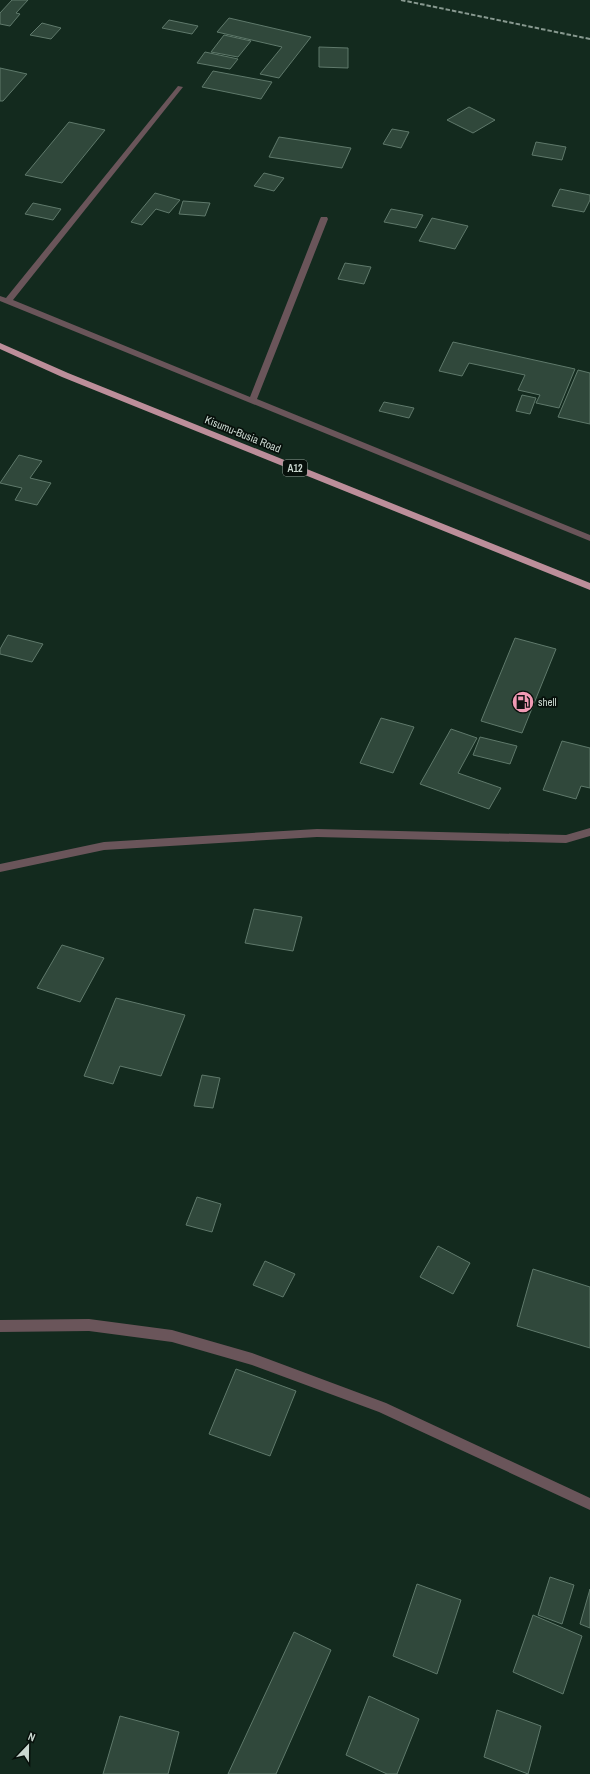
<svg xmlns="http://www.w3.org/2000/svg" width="590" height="1774" font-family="'Archivo Narrow',sans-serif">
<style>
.building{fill:#30483b;stroke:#5f796b}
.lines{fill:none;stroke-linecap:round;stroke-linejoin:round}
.minor{fill:#6a555a;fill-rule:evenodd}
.trunk{fill:#bc8e9a;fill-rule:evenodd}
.rail{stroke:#889990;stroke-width:2;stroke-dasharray:4.5 2;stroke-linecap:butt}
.labels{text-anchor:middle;stroke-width:3.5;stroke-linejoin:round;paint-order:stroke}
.shield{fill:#07100b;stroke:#909c95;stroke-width:1}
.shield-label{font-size:10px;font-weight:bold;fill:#cad8d0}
.street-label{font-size:11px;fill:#cad8d0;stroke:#07100b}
.poi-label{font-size:11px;fill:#cad8d0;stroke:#07100b;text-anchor:start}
</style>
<rect width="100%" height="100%" fill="#132a1e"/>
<g class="building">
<path d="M12 0H28L16 13 20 14 10 26 0 24V13Z"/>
<path d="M229 18 311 37 279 78 260 74 282 47 217 32Z"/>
<path d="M169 20 198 26 192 34 162 28Z"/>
<path d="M42 23 61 28 51 39 30 35Z"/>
<path d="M224 35 251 41 238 57 211 52Z"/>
<path d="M319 47 348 48V68L319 67Z"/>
<path d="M205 52 238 59 230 69 197 63Z"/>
<path d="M0 68 27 74 3 101H0Z"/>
<path d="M213 71 272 82 261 99 202 87Z"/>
<path d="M469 107 495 120 473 133 447 120Z"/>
<path d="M69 122 105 130 62 183 25 175Z"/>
<path d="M392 129 409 132 401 148 383 144Z"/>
<path d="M279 137 351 148 342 168 269 157Z"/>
<path d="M536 142 566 147 562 160 532 155Z"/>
<path d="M264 173 284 178 274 191 254 186Z"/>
<path d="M560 189 590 195V200L584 212 552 206Z"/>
<path d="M155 193 180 200 169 213 156 209 142 225 131 222Z"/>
<path d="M183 201 210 203 205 216 179 214Z"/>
<path d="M33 203 61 209 53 220 25 214Z"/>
<path d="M391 209 423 215 416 228 384 222Z"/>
<path d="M432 218 468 226 455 249 419 241Z"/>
<path d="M345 263 371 267 364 284 338 279Z"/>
<path d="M453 342 575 369 559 408 536 403 540 395 518 390 525 375 469 363 462 376 439 371Z"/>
<path d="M578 370 590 373V424L558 417Z"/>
<path d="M522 395 536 398 530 414 516 411Z"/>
<path d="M384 402 414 408 409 418 379 411Z"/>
<path d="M19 455 42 461 30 478 51 483 37 505 15 500 22 488 0 483Z"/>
<path d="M8 635 43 644 32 662 0 654V649Z"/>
<path d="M515 638 556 649 522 733 481 721Z"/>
<path d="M381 718 414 727 393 773 360 763Z"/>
<path d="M451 729 477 738 458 773 501 788 489 809 420 784Z"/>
<path d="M480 737 517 746 510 764 473 755Z"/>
<path d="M562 741 590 748V788L581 786 576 799 543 790Z"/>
<path d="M254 909 302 917 293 951 245 943Z"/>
<path d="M62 945 104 958 80 1002 37 988Z"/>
<path d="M116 998 185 1015 161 1076 120 1066 113 1084 84 1076Z"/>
<path d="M202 1075 220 1078 213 1108 194 1106Z"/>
<path d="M197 1197 221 1204 212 1232 186 1225Z"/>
<path d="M438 1246 470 1263 453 1294 420 1277Z"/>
<path d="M265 1261 295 1274 283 1297 253 1285Z"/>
<path d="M533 1269 590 1287V1348L517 1326Z"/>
<path d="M236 1369 296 1391 270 1456 209 1434Z"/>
<path d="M550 1577 574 1585 562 1624 538 1615Z"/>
<path d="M417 1584 461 1600 437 1674 393 1656Z"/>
<path d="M590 1589V1628L580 1624Z"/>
<path d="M533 1615 582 1636 563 1694 513 1672Z"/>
<path d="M294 1632 331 1650 276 1774H228Z"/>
<path d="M369 1696 419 1719 397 1774H387L346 1755Z"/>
<path d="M497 1710 541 1726 528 1774 484 1757Z"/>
<path d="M120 1716 179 1732 168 1774H103Z"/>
</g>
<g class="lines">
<g class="minor">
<path d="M178 86 183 87 13 300 250 397 320 219 321 217H327L328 219 257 399 590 535V541L0 301V296L6 298Z"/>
<path d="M590 828V836L566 843 317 837 104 850 0 872V864L104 842 317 829 566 835Z"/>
<path d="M89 1319 172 1330 252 1353 386 1403 590 1498V1510L379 1412 252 1365 172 1342 89 1331 0 1332V1320Z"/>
</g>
<path class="trunk" d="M0 343 68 373 590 583V590L62 377 0 349Z"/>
<path class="rail" d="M401 0 590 39"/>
</g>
<defs>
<g id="fuel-disc" transform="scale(1.15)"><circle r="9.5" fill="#f19ab4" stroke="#07100b"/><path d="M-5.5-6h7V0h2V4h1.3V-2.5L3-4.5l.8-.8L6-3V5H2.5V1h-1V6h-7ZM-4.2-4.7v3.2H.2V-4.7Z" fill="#111"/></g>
</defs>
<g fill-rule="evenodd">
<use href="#fuel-disc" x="523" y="702"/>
</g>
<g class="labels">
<rect class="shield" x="283" y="460" width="24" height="16" rx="3"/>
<g class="shield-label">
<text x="295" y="472">A12</text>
</g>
<g class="street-label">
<text transform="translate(243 434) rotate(22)" y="4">Kisumu-Busia Road</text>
</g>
<g class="poi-label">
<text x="538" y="706">shell</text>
</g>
</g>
<g transform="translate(28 1746) rotate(22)" stroke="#07100b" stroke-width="3" paint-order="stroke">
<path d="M0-3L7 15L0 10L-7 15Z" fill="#cad8d0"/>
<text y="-6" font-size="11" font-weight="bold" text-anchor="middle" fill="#cad8d0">N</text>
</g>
</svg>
